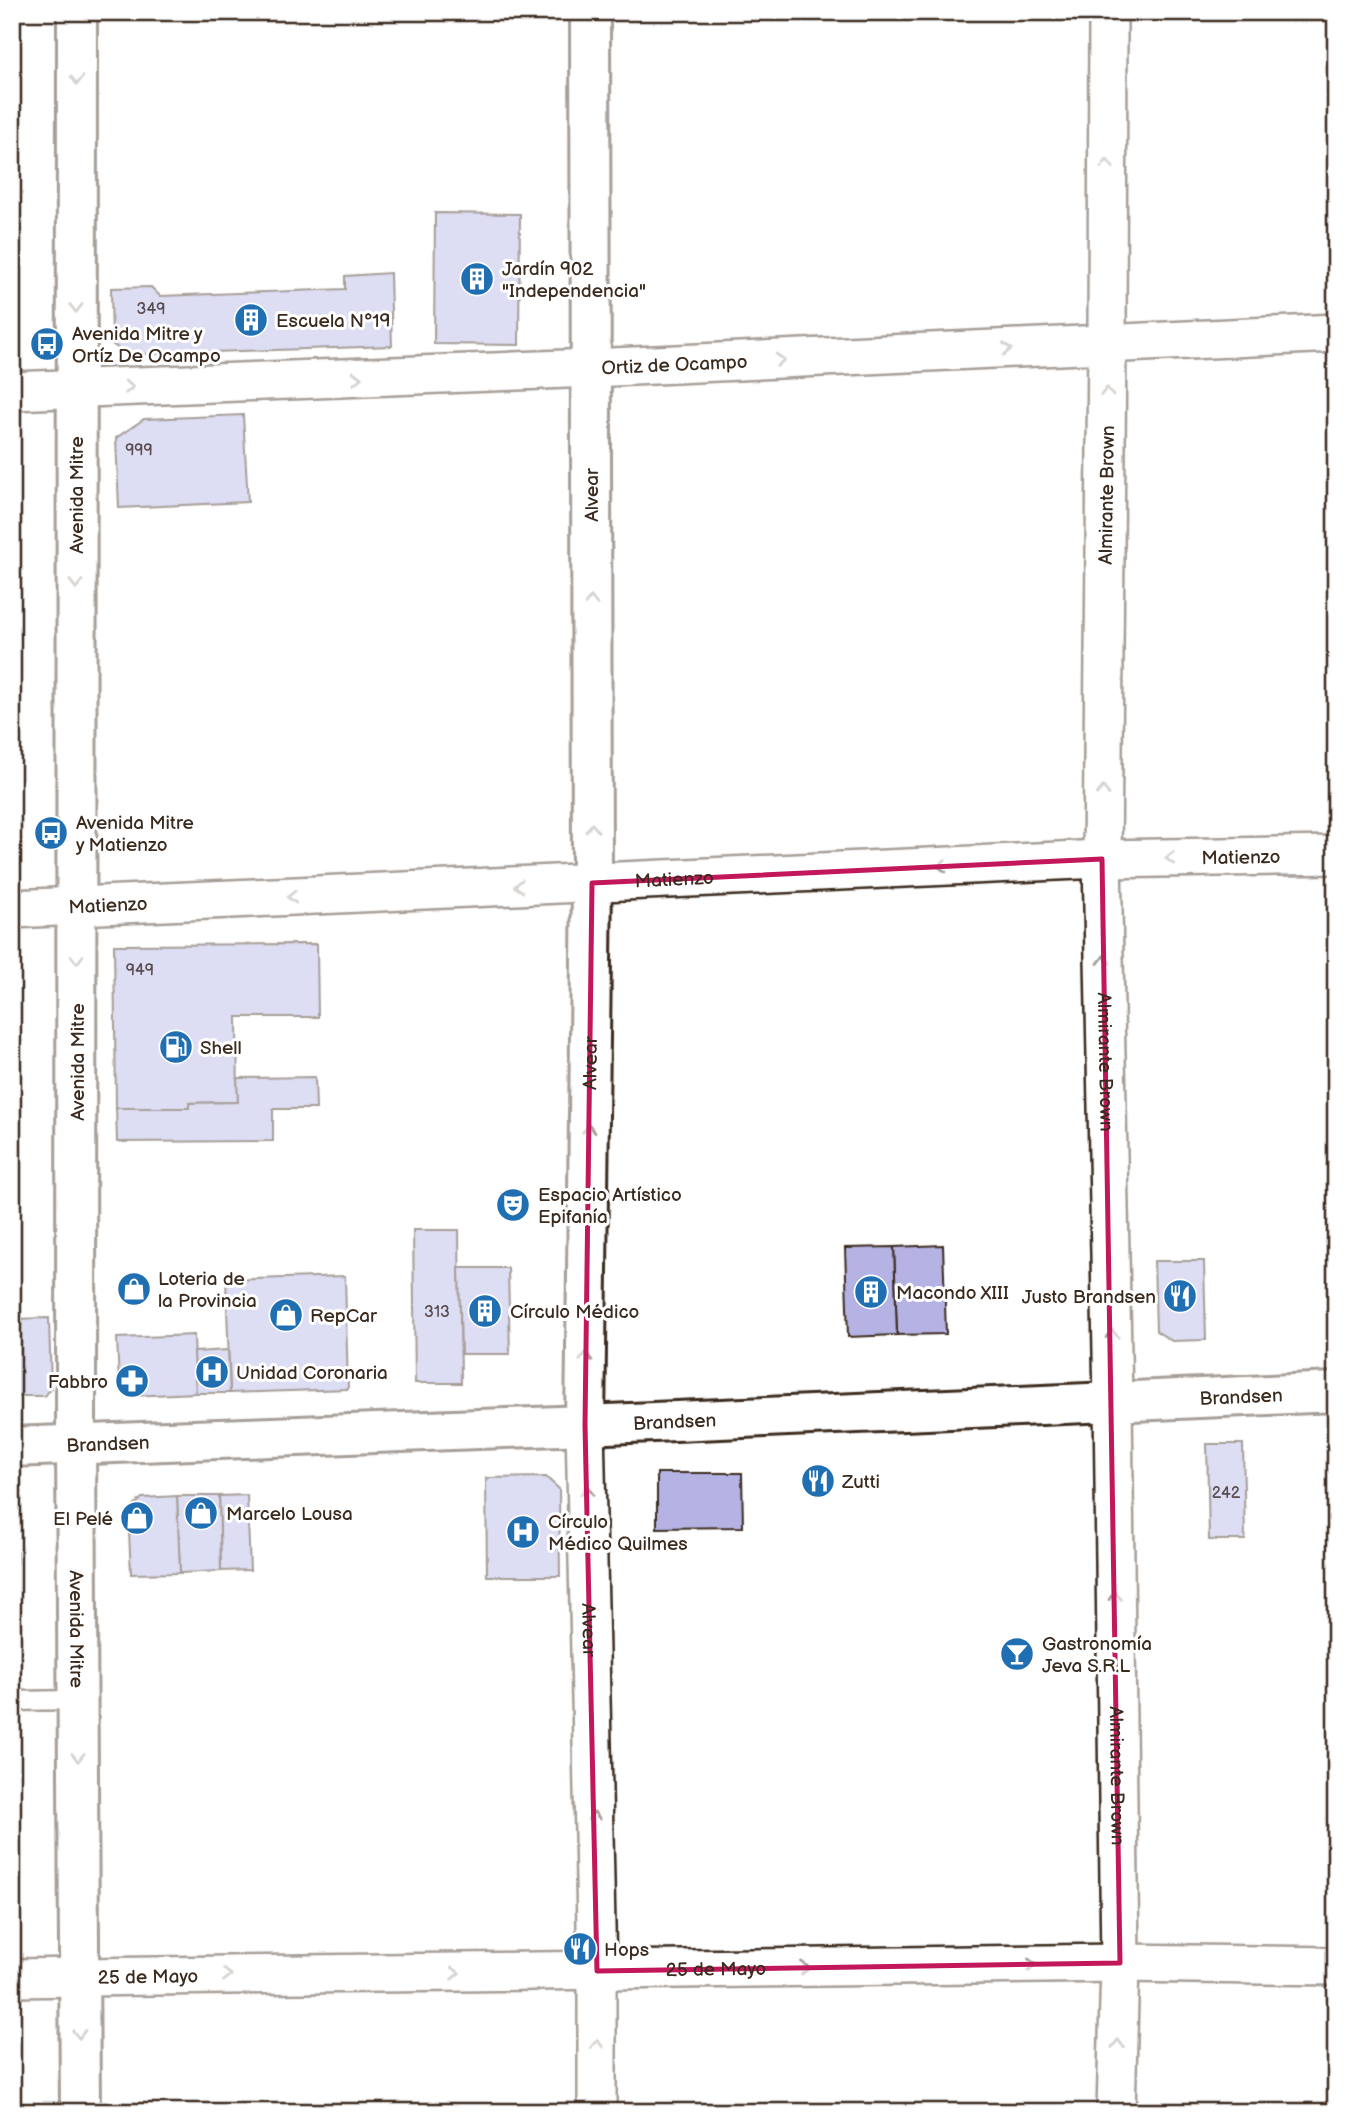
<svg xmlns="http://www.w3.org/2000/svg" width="1348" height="2124" font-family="'Balsamiq Sans',sans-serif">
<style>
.building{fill:#b4b3e4;stroke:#3b2a1e;stroke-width:2}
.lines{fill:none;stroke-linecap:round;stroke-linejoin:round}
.service-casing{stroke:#3b2a1e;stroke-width:23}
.minor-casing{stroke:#3b2a1e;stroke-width:42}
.tertiary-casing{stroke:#3b2a1e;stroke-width:44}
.secondary-casing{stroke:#3b2a1e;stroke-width:44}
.service{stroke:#fff;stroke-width:18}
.minor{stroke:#fff;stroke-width:37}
.tertiary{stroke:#fff;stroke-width:38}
.secondary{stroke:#fff;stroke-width:38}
.oneway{stroke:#a79f9a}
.marked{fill:none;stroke:#c2185b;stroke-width:5;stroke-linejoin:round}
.labels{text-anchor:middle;stroke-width:6;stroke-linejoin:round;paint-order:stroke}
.number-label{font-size:16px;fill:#594c50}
.poi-label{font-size:19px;fill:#3b2a1e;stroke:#fff;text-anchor:start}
.street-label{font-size:19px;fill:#3b2a1e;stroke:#fff}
</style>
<rect width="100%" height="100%" fill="#fff"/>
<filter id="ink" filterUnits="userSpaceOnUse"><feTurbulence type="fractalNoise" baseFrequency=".0143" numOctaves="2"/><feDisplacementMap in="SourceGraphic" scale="14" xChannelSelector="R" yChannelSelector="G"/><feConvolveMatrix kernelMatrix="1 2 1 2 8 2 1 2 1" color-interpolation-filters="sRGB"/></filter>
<g filter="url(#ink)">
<g class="building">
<path d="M435 213 520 214 519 345 434 344Z"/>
<path d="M390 273 392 346 127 355 112 344 111 288 151 287 160 296 345 289V276Z"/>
<path d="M243 415 248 502 119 508 116 438 144 419Z"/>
<path d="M317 944 318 1017H237L238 1102 189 1103V1108H116L114 945Z"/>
<path d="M315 1077 316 1109H273V1141L117 1142 116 1108H189V1103L238 1102 237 1078Z"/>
<path d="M413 1230H459L461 1383H415Z"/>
<path d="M943 1245 946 1334 897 1335 894 1247Z"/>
<path d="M894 1247 897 1335 848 1337 845 1248Z"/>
<path d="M1154 1261H1204L1206 1340 1172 1341 1156 1331Z"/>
<path d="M459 1268H508L510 1354H461Z"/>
<path d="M345 1276 348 1389 230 1393 226 1280Z"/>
<path d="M49 1318 51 1388 45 1396H12V1319Z"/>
<path d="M194 1335 196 1393 130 1396 119 1386 117 1338Z"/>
<path d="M228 1350 230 1393H196L194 1352Z"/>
<path d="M1207 1444H1243L1245 1540H1209Z"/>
<path d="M657 1473H742L743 1527 657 1528Z"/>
<path d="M546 1477 559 1489 560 1576H487L486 1478Z"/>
<path d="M247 1495 250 1570 221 1571 219 1496Z"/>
<path d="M177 1496H219L221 1571 180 1573Z"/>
<path d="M177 1496 180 1573 131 1574 128 1512 142 1498Z"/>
<path d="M12 1519H16L18 1659H12Z"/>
</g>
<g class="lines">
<g class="service-casing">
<path id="service" d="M12 1701 78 1700"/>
</g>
<g class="minor-casing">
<g id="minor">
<path id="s1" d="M1108 12 1107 344 1102 859 1113 1402 1120 1963 1116 2112"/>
<path id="s2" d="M12 391 591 368 1336 333"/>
<path id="s3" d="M12 909 1102 859 1336 855"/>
<path id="s4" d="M585 1425 597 1971V2112"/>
<path id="s5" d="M12 1978 1120 1963 1336 1966"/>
</g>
</g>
<g class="tertiary-casing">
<g id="tertiary">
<path id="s6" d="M585 1425 592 883 590 12"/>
</g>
</g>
<g class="secondary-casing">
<g id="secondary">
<path id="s7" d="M77 12 76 1444 80 2112"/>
<path id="s8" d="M12 1447 585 1425 1336 1392"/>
</g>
</g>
<use href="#service" class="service"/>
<use href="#minor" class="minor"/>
<use href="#tertiary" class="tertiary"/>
<use href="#secondary" class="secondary"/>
</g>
<defs><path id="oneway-chevron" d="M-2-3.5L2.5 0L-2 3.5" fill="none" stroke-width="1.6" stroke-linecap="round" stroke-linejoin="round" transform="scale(1.75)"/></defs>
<g class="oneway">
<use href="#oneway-chevron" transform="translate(77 80) rotate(90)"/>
<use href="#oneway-chevron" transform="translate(1107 164) rotate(-90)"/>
<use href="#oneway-chevron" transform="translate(76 308) rotate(90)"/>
<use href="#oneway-chevron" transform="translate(1007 349) rotate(-3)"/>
<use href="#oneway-chevron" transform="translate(780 360) rotate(-3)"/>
<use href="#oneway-chevron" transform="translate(357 378) rotate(-2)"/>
<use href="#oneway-chevron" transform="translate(129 387) rotate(-2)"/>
<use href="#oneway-chevron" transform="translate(1107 392) rotate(-89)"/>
<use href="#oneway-chevron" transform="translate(76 584) rotate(90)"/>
<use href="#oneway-chevron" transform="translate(591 601) rotate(-90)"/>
<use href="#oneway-chevron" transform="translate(1103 791) rotate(-89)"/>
<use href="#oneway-chevron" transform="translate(592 828) rotate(-90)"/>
<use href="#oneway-chevron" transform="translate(1170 858) rotate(179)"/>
<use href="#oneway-chevron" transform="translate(942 866) rotate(177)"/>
<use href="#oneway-chevron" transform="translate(519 886) rotate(177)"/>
<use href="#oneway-chevron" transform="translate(292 897) rotate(177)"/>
<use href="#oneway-chevron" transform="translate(77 959) rotate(90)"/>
<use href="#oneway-chevron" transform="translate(1104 960) rotate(-91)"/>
<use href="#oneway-chevron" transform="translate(589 1129) rotate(-89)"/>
<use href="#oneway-chevron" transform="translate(1112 1334) rotate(-91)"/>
<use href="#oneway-chevron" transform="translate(586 1357) rotate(-89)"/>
<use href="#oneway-chevron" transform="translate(587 1491) rotate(-91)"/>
<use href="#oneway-chevron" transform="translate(1115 1596) rotate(-91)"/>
<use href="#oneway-chevron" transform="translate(78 1757) rotate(90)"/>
<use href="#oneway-chevron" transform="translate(594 1816) rotate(-91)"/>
<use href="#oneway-chevron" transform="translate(1032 1965) rotate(-1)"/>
<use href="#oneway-chevron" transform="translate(805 1968) rotate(-1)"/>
<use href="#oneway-chevron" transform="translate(455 1973) rotate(-1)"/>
<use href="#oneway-chevron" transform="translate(227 1975) rotate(-1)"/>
<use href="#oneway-chevron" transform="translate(79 2034) rotate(89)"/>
<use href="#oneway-chevron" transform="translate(597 2044) rotate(-90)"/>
<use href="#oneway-chevron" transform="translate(1118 2044) rotate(-89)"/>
</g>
</g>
<path d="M0 0H1348V2124H0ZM1102 859 1120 1963 597 1971 585 1425 592 883Z" fill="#fff" fill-opacity=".55" fill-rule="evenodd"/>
<path class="marked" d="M1102 859 1120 1963 597 1971 585 1425 592 883Z"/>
<defs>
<g id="building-disc" transform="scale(1.75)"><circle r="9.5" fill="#1f6fb2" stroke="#fff"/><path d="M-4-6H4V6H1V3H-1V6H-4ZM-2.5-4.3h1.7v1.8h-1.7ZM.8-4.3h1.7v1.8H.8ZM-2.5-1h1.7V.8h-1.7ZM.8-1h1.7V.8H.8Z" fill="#fff"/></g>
<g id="bus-disc" transform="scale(1.75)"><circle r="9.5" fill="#1f6fb2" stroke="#fff"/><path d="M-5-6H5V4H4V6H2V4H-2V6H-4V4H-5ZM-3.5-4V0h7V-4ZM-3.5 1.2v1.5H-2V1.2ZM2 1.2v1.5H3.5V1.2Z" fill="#fff"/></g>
<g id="fuel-disc" transform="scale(1.75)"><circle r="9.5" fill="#1f6fb2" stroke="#fff"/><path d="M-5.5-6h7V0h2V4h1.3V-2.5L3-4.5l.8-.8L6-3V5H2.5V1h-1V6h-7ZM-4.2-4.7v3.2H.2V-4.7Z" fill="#fff"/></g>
<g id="theatre-disc" transform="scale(1.75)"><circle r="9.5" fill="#1f6fb2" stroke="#fff"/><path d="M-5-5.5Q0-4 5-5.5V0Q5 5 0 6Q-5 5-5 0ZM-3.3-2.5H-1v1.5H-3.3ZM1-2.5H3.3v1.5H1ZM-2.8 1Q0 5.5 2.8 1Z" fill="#fff"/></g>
<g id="shop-disc" transform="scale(1.75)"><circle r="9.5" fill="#1f6fb2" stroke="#fff"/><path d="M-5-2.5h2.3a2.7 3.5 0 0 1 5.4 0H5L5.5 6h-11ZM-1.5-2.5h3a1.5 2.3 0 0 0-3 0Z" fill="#fff"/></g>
<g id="restaurant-disc" transform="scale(1.75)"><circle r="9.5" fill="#1f6fb2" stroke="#fff"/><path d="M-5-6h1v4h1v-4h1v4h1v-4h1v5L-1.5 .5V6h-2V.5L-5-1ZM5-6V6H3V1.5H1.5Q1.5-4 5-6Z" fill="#fff"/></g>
<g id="hospital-disc" transform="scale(1.75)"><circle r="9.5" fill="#1f6fb2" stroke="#fff"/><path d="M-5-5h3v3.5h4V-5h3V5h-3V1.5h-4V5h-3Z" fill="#fff"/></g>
<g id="pharmacy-disc" transform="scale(1.75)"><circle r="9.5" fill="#1f6fb2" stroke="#fff"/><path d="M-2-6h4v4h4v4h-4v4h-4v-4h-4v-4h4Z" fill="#fff"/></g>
<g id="bar-disc" transform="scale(1.75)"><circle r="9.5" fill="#1f6fb2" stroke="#fff"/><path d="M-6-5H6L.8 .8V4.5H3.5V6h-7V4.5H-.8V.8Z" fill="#fff"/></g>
</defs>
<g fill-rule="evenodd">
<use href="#building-disc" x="477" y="279"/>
<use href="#building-disc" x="251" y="320"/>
<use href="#bus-disc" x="47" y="344"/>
<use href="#bus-disc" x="51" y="833"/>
<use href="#fuel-disc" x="176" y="1047"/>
<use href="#theatre-disc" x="513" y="1205"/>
<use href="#shop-disc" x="134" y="1289"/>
<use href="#building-disc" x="871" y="1292"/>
<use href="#restaurant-disc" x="1180" y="1296"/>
<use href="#building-disc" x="485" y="1311"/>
<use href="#shop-disc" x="286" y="1315"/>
<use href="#hospital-disc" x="212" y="1372"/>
<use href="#pharmacy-disc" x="132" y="1381"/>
<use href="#restaurant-disc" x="818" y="1481"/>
<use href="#shop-disc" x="201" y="1513"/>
<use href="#shop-disc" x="137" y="1518"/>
<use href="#hospital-disc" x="523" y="1532"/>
<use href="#bar-disc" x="1017" y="1654"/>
<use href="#restaurant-disc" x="580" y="1949"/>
</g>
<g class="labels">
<g class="number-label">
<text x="151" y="314">349</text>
<text x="139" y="455">999</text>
<text x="140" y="975">949</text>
<text x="437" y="1317">313</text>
<text x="1226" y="1498">242</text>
</g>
<g class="poi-label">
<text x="502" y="275">Jardín 902<tspan x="502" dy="22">"Independencia"</tspan></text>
<text x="276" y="327">Escuela Nº19</text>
<text x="72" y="340">Avenida Mitre y<tspan x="72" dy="22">Ortíz De Ocampo</tspan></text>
<text x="76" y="829">Avenida Mitre<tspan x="76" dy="22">y Matienzo</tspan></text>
<text x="200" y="1054">Shell</text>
<text x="538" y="1201">Espacio Artístico<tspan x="538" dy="22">Epifanía</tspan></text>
<text x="158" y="1285">Loteria de<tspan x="158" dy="22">la Provincia</tspan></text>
<text x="896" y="1299">Macondo XIII</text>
<text x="1156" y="1303" text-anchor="end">Justo Brandsen</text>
<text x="510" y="1318">Círculo Médico</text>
<text x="310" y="1322">RepCar</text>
<text x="236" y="1379">Unidad Coronaria</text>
<text x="108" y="1388" text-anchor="end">Fabbro</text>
<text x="842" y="1488">Zutti</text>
<text x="226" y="1520">Marcelo Lousa</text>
<text x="113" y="1525" text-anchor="end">El Pelé</text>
<text x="548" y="1528">Círculo<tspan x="548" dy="22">Médico Quilmes</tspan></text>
<text x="1042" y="1650">Gastronomía<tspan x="1042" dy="22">Jeva S.R.L</tspan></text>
<text x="604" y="1956">Hops</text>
</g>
<g class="street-label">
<text dy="7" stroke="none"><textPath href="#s2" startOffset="663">Ortiz de Ocampo</textPath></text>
<text transform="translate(76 495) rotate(-90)" y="7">Avenida Mitre</text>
<text transform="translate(591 495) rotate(-90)" y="7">Alvear</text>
<text transform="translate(1106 495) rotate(-89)" y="7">Almirante Brown</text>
<text dy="7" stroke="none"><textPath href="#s3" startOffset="1230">Matienzo</textPath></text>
<text dy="7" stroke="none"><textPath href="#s3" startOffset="663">Matienzo</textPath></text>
<text dy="7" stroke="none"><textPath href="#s3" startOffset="96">Matienzo</textPath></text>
<text transform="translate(77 1062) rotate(-90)" y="7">Avenida Mitre</text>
<text dy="7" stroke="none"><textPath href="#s6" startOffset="362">Alvear</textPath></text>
<text dy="7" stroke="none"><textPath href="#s1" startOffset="1050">Almirante Brown</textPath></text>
<text dy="7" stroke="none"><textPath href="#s8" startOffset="1230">Brandsen</textPath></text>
<text dy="7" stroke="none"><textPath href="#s8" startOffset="663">Brandsen</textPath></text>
<text dy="7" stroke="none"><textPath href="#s8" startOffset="96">Brandsen</textPath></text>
<text dy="7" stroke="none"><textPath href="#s7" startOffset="1617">Avenida Mitre</textPath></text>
<text dy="7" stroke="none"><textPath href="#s4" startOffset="205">Alvear</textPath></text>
<text dy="7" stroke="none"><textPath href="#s1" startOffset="1764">Almirante Brown</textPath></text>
<text dy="7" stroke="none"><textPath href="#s5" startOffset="704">25 de Mayo</textPath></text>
<text dy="7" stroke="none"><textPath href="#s5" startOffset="136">25 de Mayo</textPath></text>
</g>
</g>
<rect width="1348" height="2124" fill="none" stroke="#fff" stroke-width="42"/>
<rect x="21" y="21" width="1306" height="2082" fill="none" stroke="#3b2a1e" stroke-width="2.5" filter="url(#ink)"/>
</svg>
